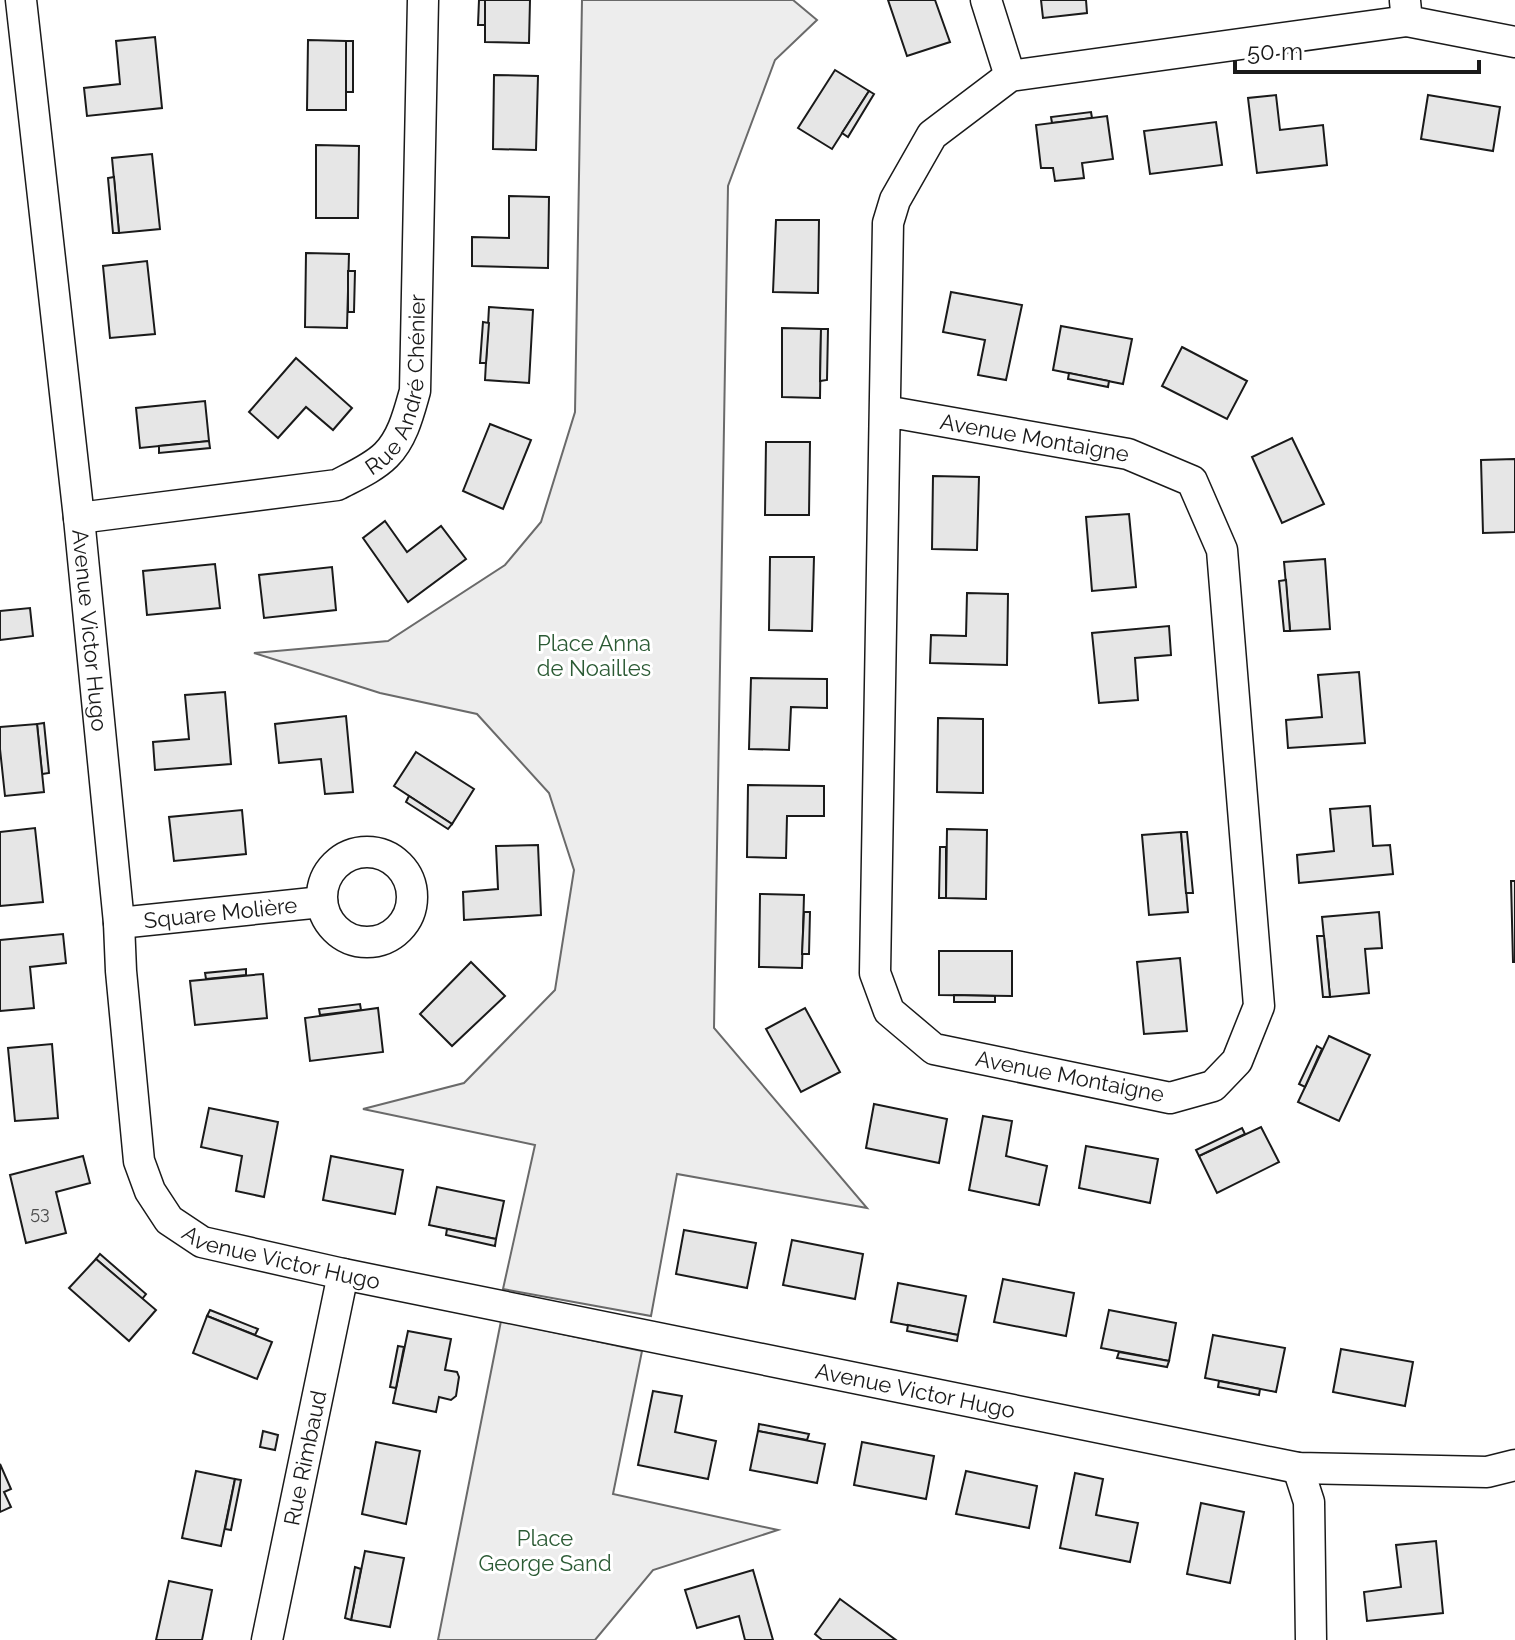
<svg xmlns="http://www.w3.org/2000/svg" width="1515" height="1640" font-family="Raleway,sans-serif">
  <style>
    .built { fill: #ededed; stroke: #6a6a6a; stroke-width: 2 }
    .building { fill: #e6e6e6; stroke: #1a1a1a; stroke-width: 2 }
    .lines { fill: none; stroke-linecap: round; stroke-linejoin: round }
    .street-casing { stroke: #1a1a1a; stroke-width: 33 }
    .street { stroke: #fff; stroke-width: 30 }
    .labels { text-anchor: middle; stroke-width: 6; stroke-linejoin: round; paint-order: stroke }
    .number-label { font-size: 18px; fill: #4d4d4d }
    .street-label { font-size: 22px; fill: #1a1a1a; stroke: #fff }
    .park-label { font-size: 22px; fill: #2b5a34; stroke: #fff }
  </style>
  <rect width="100%" height="100%" fill="#fff"/>
  <g class="built">
    <polygon points="582,0 793,0 817,20 775,60 728,186 714,1028 867,1208 677,1174 651,1316 503,1289 535,1145 363,1109 464,1083 555,990 574,870 549,793 477,714 380,693 254,653 388,641 505,565 541,522 575,412"/>
    <polygon points="501,1321 642,1351 613,1494 778,1530 653,1570 595,1640 438,1640"/>
  </g>
  <g class="building">
    <polygon points="479,0 485,0 485,25 478,25"/>
    <polygon points="485,0 530,0 529,43 485,42"/>
    <polygon points="888,0 935,0 950,42 907,56"/>
    <polygon points="1041,0 1086,0 1087,13 1043,18"/>
    <polygon points="155,37 162,108 87,116 84,88 120,84 116,41"/>
    <polygon points="308,40 346,41 346,110 307,110"/>
    <rect x="346" y="41" width="7" height="51"/>
    <polygon points="835,70 869,91 832,149 798,128"/>
    <polygon points="494,75 538,76 536,150 493,149"/>
    <polygon points="869,91 874,94 848,137 842,133"/>
    <polygon points="1276,95 1280,130 1323,125 1327,165 1257,173 1248,98"/>
    <polygon points="1428,95 1500,107 1493,151 1421,139"/>
    <polygon points="1091,112 1092,118 1052,123 1051,117"/>
    <polygon points="1107,116 1113,159 1082,163 1084,178 1055,181 1053,168 1041,168 1036,125"/>
    <polygon points="1216,122 1222,165 1150,174 1144,131"/>
    <polygon points="316,145 359,146 358,218 316,218"/>
    <polygon points="152,154 160,229 119,233 112,158"/>
    <polygon points="114,177 119,233 113,233 108,178"/>
    <polygon points="509,196 549,197 548,268 472,266 472,237 509,238"/>
    <polygon points="776,220 819,220 818,293 773,292"/>
    <polygon points="306,253 349,254 347,328 305,327"/>
    <polygon points="147,261 155,334 110,338 103,266"/>
    <polygon points="348,271 355,271 354,312 348,312"/>
    <polygon points="951,292 1022,305 1006,380 978,375 985,340 943,332"/>
    <polygon points="489,307 533,310 529,383 485,380"/>
    <polygon points="483,322 489,323 486,363 480,363"/>
    <polygon points="1061,326 1132,339 1123,384 1053,370"/>
    <polygon points="782,328 821,329 820,398 782,397"/>
    <polygon points="821,329 828,329 827,380 820,381"/>
    <polygon points="1182,347 1247,381 1227,419 1162,386"/>
    <polygon points="296,358 352,408 333,430 306,407 278,438 249,412"/>
    <polygon points="1069,373 1109,381 1108,387 1068,379"/>
    <polygon points="205,401 209,441 140,448 136,408"/>
    <polygon points="490,424 531,440 503,509 463,491"/>
    <polygon points="1292,438 1324,504 1282,523 1252,457"/>
    <polygon points="209,441 210,448 159,453 159,446"/>
    <polygon points="766,442 810,442 809,515 765,515"/>
    <polygon points="1515,459 1515,532 1483,533 1481,460"/>
    <polygon points="933,476 979,477 977,550 932,549"/>
    <polygon points="1129,514 1136,587 1092,591 1086,517"/>
    <polygon points="385,521 407,552 441,526 466,559 408,602 363,538"/>
    <polygon points="770,557 814,557 812,631 769,630"/>
    <polygon points="1325,559 1330,629 1290,631 1284,562"/>
    <polygon points="215,564 220,608 147,615 143,571"/>
    <polygon points="332,567 336,610 264,618 259,575"/>
    <polygon points="1286,580 1290,631 1284,631 1279,581"/>
    <polygon points="967,593 1008,594 1007,665 930,663 931,635 966,636"/>
    <polygon points="30,608 33,636 0,640 0,611"/>
    <polygon points="1169,626 1171,655 1135,658 1138,700 1099,703 1092,633"/>
    <polygon points="1359,672 1365,743 1288,748 1286,720 1322,717 1318,675"/>
    <polygon points="751,678 827,679 827,708 791,707 789,750 749,749"/>
    <polygon points="225,692 231,764 155,770 153,742 189,739 185,695"/>
    <polygon points="346,716 353,792 325,794 321,759 279,763 275,724"/>
    <polygon points="938,718 983,719 983,793 937,792"/>
    <polygon points="44,723 49,773 42,774 37,724"/>
    <polygon points="37,724 44,792 5,796 0,749 0,727"/>
    <polygon points="416,752 474,789 452,824 394,786"/>
    <polygon points="748,785 824,786 824,816 787,816 786,858 747,857"/>
    <polygon points="409,796 452,824 448,829 406,802"/>
    <polygon points="1370,806 1373,846 1390,845 1393,874 1299,883 1297,855 1334,851 1330,809"/>
    <polygon points="242,810 246,854 174,861 169,817"/>
    <polygon points="35,828 43,902 0,906 0,832"/>
    <polygon points="947,829 987,830 986,899 946,898"/>
    <polygon points="1181,832 1188,912 1149,915 1142,835"/>
    <polygon points="1181,832 1187,832 1193,893 1186,893"/>
    <polygon points="538,845 541,915 464,920 463,892 498,889 496,846"/>
    <polygon points="940,847 946,847 946,898 939,898"/>
    <polygon points="1511,881 1515,881 1515,962 1513,962"/>
    <polygon points="760,894 804,895 802,968 759,967"/>
    <polygon points="804,912 810,912 809,954 802,954"/>
    <polygon points="1379,912 1382,948 1365,949 1369,993 1330,997 1322,917"/>
    <polygon points="63,934 66,963 30,967 34,1008 0,1011 0,940"/>
    <polygon points="1317,936 1324,936 1330,997 1323,997"/>
    <polygon points="939,951 1012,951 1012,996 939,995"/>
    <polygon points="1180,958 1187,1031 1144,1034 1137,962"/>
    <polygon points="471,962 505,996 452,1046 420,1014"/>
    <polygon points="246,969 246,975 206,979 205,973"/>
    <polygon points="263,974 267,1018 195,1025 190,981"/>
    <polygon points="954,995 995,996 995,1002 954,1002"/>
    <polygon points="360,1004 361,1010 320,1015 319,1009"/>
    <polygon points="378,1008 383,1052 310,1061 305,1018"/>
    <polygon points="805,1008 840,1072 801,1092 766,1029"/>
    <polygon points="1329,1036 1370,1055 1339,1121 1298,1102"/>
    <polygon points="52,1044 58,1118 15,1121 8,1048"/>
    <polygon points="1317,1046 1322,1049 1305,1087 1299,1084"/>
    <polygon points="874,1104 947,1119 939,1163 866,1148"/>
    <polygon points="209,1108 278,1122 264,1197 236,1191 242,1156 201,1147"/>
    <polygon points="983,1116 1012,1121 1006,1156 1047,1166 1039,1205 969,1190"/>
    <polygon points="1261,1127 1279,1162 1217,1193 1199,1156"/>
    <polygon points="1242,1128 1245,1134 1199,1156 1196,1150"/>
    <polygon points="1086,1146 1158,1159 1150,1203 1079,1188"/>
    <polygon points="83,1156 90,1183 56,1192 66,1233 26,1243 10,1175"/>
    <polygon points="331,1156 403,1170 395,1214 323,1200"/>
    <polygon points="437,1187 504,1201 496,1239 429,1225"/>
    <polygon points="447,1229 496,1239 495,1246 446,1235"/>
    <polygon points="684,1230 756,1243 747,1288 676,1274"/>
    <polygon points="792,1240 863,1254 855,1299 783,1285"/>
    <polygon points="100,1254 146,1294 142,1299 96,1259"/>
    <polygon points="96,1259 156,1310 129,1341 69,1288"/>
    <polygon points="1003,1279 1074,1293 1066,1336 994,1322"/>
    <polygon points="898,1283 966,1296 958,1335 891,1322"/>
    <polygon points="210,1310 258,1329 255,1335 207,1316"/>
    <polygon points="1109,1310 1176,1323 1169,1361 1101,1348"/>
    <polygon points="207,1316 272,1342 257,1379 193,1353"/>
    <polygon points="908,1325 958,1335 957,1341 907,1331"/>
    <polygon points="408,1331 451,1339 445,1370 457,1372 459,1377 456,1396 451,1400 439,1397 436,1412 393,1403"/>
    <polygon points="1213,1335 1285,1348 1276,1392 1205,1378"/>
    <polygon points="398,1346 404,1347 396,1388 390,1387"/>
    <polygon points="1341,1349 1413,1362 1405,1406 1333,1392"/>
    <polygon points="1119,1352 1169,1361 1167,1367 1117,1358"/>
    <polygon points="1219,1381 1260,1389 1259,1395 1218,1387"/>
    <polygon points="653,1391 682,1396 675,1432 716,1441 708,1479 638,1465"/>
    <polygon points="759,1424 809,1434 807,1440 758,1431"/>
    <polygon points="263,1431 278,1435 275,1450 260,1447"/>
    <polygon points="758,1431 825,1444 817,1483 750,1470"/>
    <polygon points="376,1442 420,1451 406,1524 362,1514"/>
    <polygon points="862,1442 934,1456 926,1499 854,1485"/>
    <polygon points="0,1464 11,1489 4,1492 11,1507 0,1512"/>
    <polygon points="196,1471 235,1479 221,1546 182,1538"/>
    <polygon points="966,1471 1037,1486 1029,1528 956,1514"/>
    <polygon points="1075,1473 1103,1479 1096,1515 1138,1523 1130,1562 1060,1548"/>
    <polygon points="235,1479 241,1480 231,1530 225,1529"/>
    <polygon points="1201,1503 1244,1512 1230,1583 1187,1574"/>
    <polygon points="1436,1541 1443,1613 1367,1621 1364,1592 1401,1587 1396,1545"/>
    <polygon points="365,1551 404,1558 390,1627 351,1620"/>
    <polygon points="355,1567 361,1569 351,1620 345,1618"/>
    <polygon points="753,1570 773,1640 745,1640 739,1616 697,1628 685,1590"/>
    <polygon points="169,1581 212,1590 202,1640 156,1640"/>
    <polygon points="840,1599 896,1640 822,1640 815,1634"/>
  </g>
  <g class="lines">
    <defs>
      <g id="street">
        <path id="s1" d="M21,0L79,518L119,923L121,971L139,1161L150,1191L169,1220L202,1242L343,1274L1298,1468L1487,1472L1515,1465"/>
        <polyline points="986,0 1010,76"/>
        <polyline points="1405,1 1407,21 1515,42"/>
        <path id="s2" d="M885,411L1128,454L1192,481L1222,550L1259,1006L1237,1061L1213,1086L1170,1098L934,1049L889,1011L875,973C880,723 884,473 888,223L895,200L932,135L1010,76L1407,21"/>
        <path id="s3" d="M79,518L337,485C354,476 373,468 386,455C403,438 409,412 415,391L423,0"/>
        <circle cx="367" cy="897" r="45"/>
        <path id="s4" d="M119,923L322,902"/>
        <polyline points="1298,1468 1309,1502 1311,1640"/>
        <path id="s5" d="M267,1640L343,1274"/>
      </g>
    </defs>
    <use href="#street" class="street-casing"/>
    <use href="#street" class="street"/>
  </g>
  <g class="labels">
    <g class="number-label">
      <text x="40" y="1219">53</text>
    </g>
    <g class="street-label">
      <text dy="8" stroke="none"><textPath href="#s3" startOffset="390">Rue André Chénier</textPath></text>
      <text dy="8" stroke="none"><textPath href="#s2" startOffset="152">Avenue Montaigne</textPath></text>
      <text dy="8" stroke="none"><textPath href="#s1" startOffset="634">Avenue Victor Hugo</textPath></text>
      <text dy="8" stroke="none"><textPath href="#s4" startOffset="102">Square Molière</textPath></text>
      <text transform="translate(1070 1076) rotate(11)" y="8">Avenue Montaigne</text>
      <text dy="8" stroke="none"><textPath href="#s1" startOffset="1354">Avenue Victor Hugo</textPath></text>
      <text dy="8" stroke="none"><textPath href="#s1" startOffset="2002">Avenue Victor Hugo</textPath></text>
      <text dy="8" stroke="none"><textPath href="#s5" startOffset="186">Rue Rimbaud</textPath></text>
    </g>
    <g class="park-label">
      <text x="594" y="651">Place Anna<tspan x="594" dy="25">de Noailles</tspan></text>
      <text x="545" y="1546">Place<tspan x="545" dy="25">George Sand</tspan></text>
    </g>
  </g>
  <path d="M1235 60v12h244v-12" fill="none" stroke="#1a1a1a" stroke-width="4"/>
  <text x="1247" y="60" font-size="24" fill="#1a1a1a" stroke="#ffffff" stroke-width="6" paint-order="stroke">50 m</text>
</svg>
